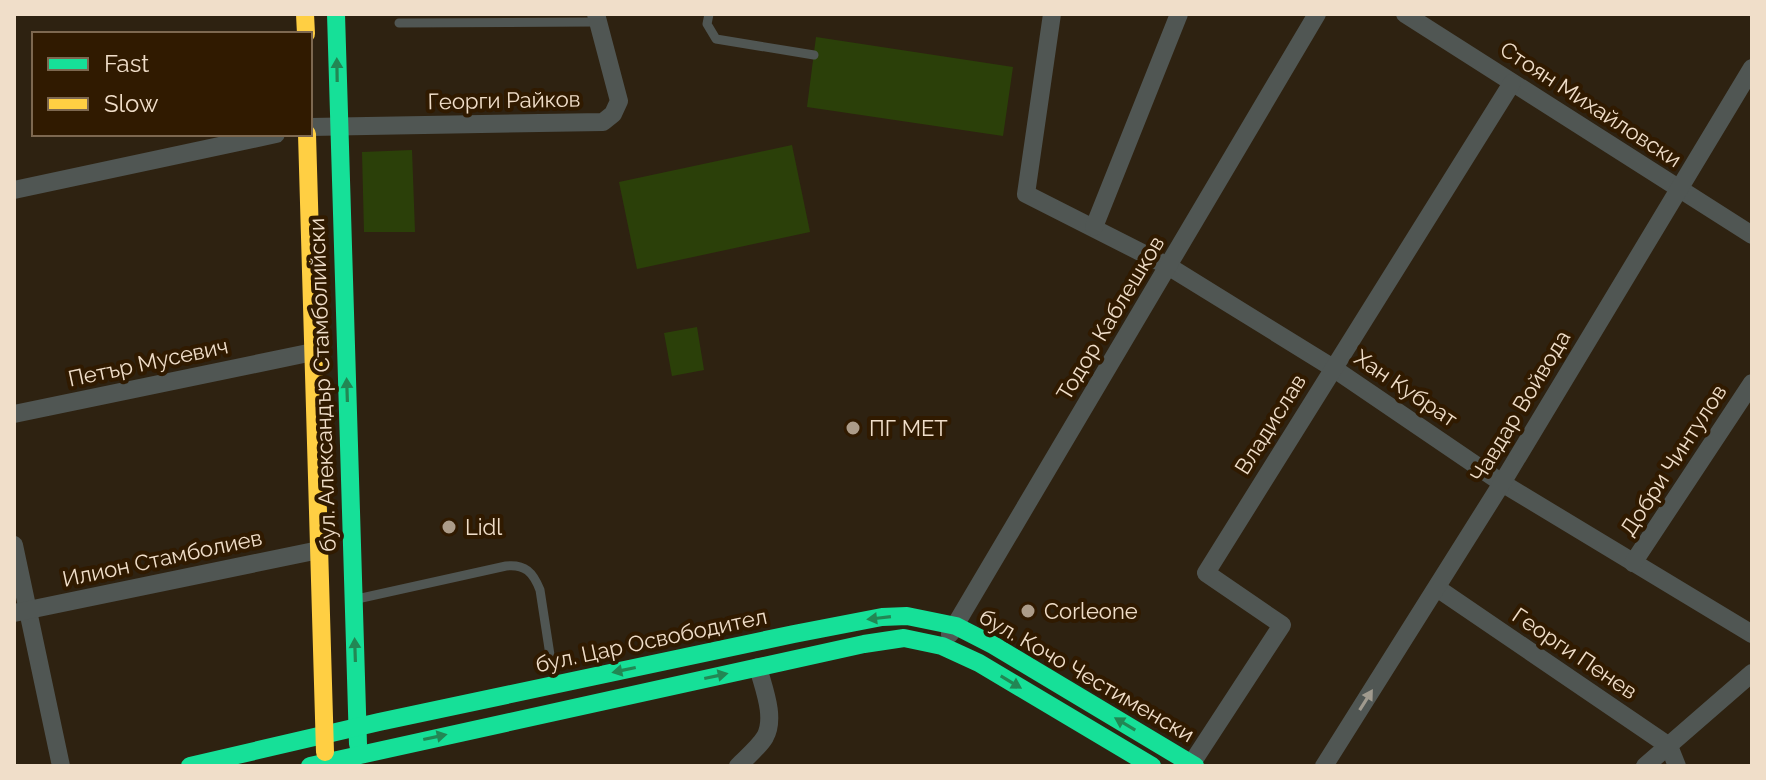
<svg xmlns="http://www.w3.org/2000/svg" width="1766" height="780" font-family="Raleway,sans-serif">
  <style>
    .green { fill: #2b4009 }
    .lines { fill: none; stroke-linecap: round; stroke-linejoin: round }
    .lane { stroke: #505653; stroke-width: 9 }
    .street { stroke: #505653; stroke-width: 18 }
    .fast { stroke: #16e098; stroke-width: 18 }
    .slow { stroke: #ffcf43; stroke-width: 18 }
    .oneway { fill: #228754 }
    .oneway2 { fill: #a09a8e }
    .poi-dot { fill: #ac9c89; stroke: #301a00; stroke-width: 3 }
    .labels { text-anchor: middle; stroke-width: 8; stroke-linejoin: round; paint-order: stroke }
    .street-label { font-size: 22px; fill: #f0dec9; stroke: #301a00 }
    .poi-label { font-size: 22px; fill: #f0dec9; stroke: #301a00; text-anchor: start }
  </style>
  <rect width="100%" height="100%" fill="#2e2211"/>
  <g class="green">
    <polygon points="816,37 1013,67 1003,136 807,107"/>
    <polygon points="792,145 810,232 637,269 619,182"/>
    <polygon points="412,150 415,232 364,232 362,152"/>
    <polygon points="697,327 704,370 672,376 664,333"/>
  </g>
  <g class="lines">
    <g class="lane">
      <polyline points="709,14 707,24 716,39 814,55"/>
      <polyline points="399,23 597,22"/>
      <path d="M357,599L506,566C525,564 533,572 540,590L554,681"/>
    </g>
    <g class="street">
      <polyline points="1052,14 1026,194 1168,266 1333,368 1502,483 1752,634"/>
      <polyline points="1405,14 1752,235"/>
      <polyline points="310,127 603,122 613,114 619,101 596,14"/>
      <polyline points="14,190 276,134"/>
      <polyline points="1094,227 1179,14"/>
      <polyline points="14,414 313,352"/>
      <polyline points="14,545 61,766"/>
      <polyline points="1633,563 1752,383"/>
      <polyline points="1437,588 1669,746 1677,766"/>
      <polyline points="14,613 319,550"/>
      <polyline points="950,634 1317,14"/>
      <path d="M738,766C747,757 759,747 765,737C776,717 763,687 758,667"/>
      <polyline points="1190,766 1282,625 1206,573 1512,83"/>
      <polyline points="1324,766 1502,483 1752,68"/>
      <polyline points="1645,766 1752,673"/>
    </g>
    <g class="fast">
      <polyline points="336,14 358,744"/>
      <polyline points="190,766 379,722 794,634 882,617 907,616 956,626 993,645 1195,766"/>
      <polyline points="310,766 864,644 904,638 942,646 979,663 1152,766"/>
    </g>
    <g class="slow">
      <polyline points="305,14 306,34"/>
      <polyline points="307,134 325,752"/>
    </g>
  </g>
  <defs><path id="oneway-solid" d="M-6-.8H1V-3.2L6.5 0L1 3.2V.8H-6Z" transform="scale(2)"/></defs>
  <g class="oneway">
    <use href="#oneway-solid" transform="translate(337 70) rotate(-91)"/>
    <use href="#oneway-solid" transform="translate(347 390) rotate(-92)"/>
    <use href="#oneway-solid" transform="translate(879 618) rotate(173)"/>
    <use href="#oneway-solid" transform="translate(355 650) rotate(-92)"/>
    <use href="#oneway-solid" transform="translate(624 670) rotate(168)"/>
    <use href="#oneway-solid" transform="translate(716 676) rotate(-12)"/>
    <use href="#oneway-solid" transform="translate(1011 682) rotate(31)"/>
    <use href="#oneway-solid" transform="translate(1125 724) rotate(-149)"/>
    <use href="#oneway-solid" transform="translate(435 737) rotate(-12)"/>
  </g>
  <use class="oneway2" href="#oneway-solid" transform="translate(1366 700) rotate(-58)"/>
  <g class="poi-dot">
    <circle cx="853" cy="428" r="8"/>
    <circle cx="449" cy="527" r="8"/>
    <circle cx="1028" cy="611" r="8"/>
  </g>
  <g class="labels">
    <g class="street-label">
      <text transform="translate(504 100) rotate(-1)" y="8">Георги Райков</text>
      <text transform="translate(1591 104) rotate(33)" y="8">Стоян Михайловски</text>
      <text transform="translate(1110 318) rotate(-59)" y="8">Тодор Каблешков</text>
      <text transform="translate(148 362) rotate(-12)" y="8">Петър Мусевич</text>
      <text transform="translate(322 385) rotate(-92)" y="8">бул. Александър Стамболийски</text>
      <text transform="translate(1406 388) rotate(34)" y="8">Хан Кубрат</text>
      <text transform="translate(1520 406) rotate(-59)" y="8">Чавдар Войвода</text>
      <text transform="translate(1270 424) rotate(-58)" y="8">Владислав</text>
      <text transform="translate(1673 460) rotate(-57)" y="8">Добри Чинтулов</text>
      <text transform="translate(162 558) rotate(-12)" y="8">Илион Стамболиев</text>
      <text transform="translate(651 640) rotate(-12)" y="8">бул. Цар Освободител</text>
      <text transform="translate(1575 653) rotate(34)" y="8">Георги Пенев</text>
      <text transform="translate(1087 675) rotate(30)" y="8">бул. Кочо Честименски</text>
    </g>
    <g class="poi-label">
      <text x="869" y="436">ПГ МЕТ</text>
      <text x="465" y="535">Lidl</text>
      <text x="1044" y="619">Corleone</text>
    </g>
  </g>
  <rect width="1766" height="780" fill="none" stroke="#f0dec9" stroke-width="32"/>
  <rect x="32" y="32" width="280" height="104" fill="#301a00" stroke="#7d6850" stroke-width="2"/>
  <rect x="48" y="58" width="40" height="12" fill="#16e098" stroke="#7d6850" stroke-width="2"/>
  <text x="104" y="72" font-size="24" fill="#f0dec9">Fast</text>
  <rect x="48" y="98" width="40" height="12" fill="#ffcf43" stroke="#7d6850" stroke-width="2"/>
  <text x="104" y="112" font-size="24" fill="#f0dec9">Slow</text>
</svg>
